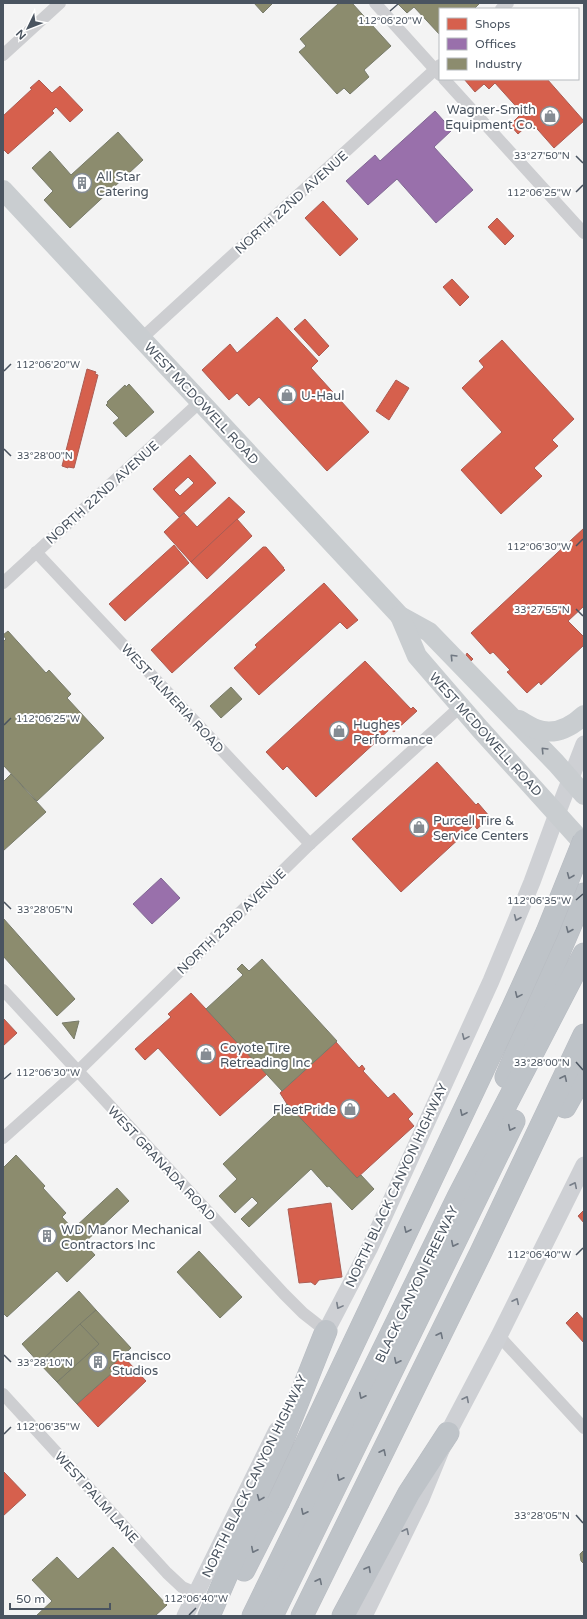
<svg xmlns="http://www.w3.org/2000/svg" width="587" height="1619" font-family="'Varela Round',sans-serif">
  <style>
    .shops { fill: #d6604d; stroke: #ac5c53; fill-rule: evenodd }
    .offices { fill: #9970ab; stroke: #816894 }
    .industry { fill: #8c8c6e; stroke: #787b6a }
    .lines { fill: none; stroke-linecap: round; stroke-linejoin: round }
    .motorway-casing { stroke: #b8bcc2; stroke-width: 23 }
    .minor { stroke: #cdced1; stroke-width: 12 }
    .secondary { stroke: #ced0d4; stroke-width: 17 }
    .primary { stroke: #c9cdd0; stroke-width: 20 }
    .motorway { stroke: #bec3c8; stroke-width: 22 }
    .motorway-bridge-casing { stroke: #b8bcc2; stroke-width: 23; stroke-linecap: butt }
    .motorway-bridge { stroke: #bec3c8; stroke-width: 22 }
    .oneway { stroke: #707882 }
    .oneway2 { stroke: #6d757f }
    .oneway3 { stroke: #787f89 }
    .ticks { fill: none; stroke: #4a5460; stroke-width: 1.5 }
    .labels { text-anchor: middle; stroke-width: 4; stroke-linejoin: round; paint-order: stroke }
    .poi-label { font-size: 13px; fill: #4a5460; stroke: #fff; text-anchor: start }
    .street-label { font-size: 13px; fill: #4a5460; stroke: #fff }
    .ticks-label { font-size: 10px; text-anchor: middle; fill: #4a5460; stroke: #fff; stroke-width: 4; stroke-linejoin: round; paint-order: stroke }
  </style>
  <rect width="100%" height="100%" fill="#f3f3f3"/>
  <g class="shops">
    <polygon points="464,79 547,79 584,121 554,148 531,122 518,134 510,125 522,113 495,83 489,89 484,84 475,92"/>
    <polygon points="39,80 52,93 60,86 83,110 70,122 56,107 52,111 54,113 8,154 3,149 3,116 32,89 30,88"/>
    <polygon points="323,201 358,239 340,256 305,218"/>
    <polygon points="497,218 514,236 505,245 488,227"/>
    <polygon points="452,279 469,297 460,306 443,287"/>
    <polygon points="277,317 318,361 311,368 369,432 327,471 259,397 249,406 237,393 229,400 202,370 230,344 237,353"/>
    <polygon points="305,319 329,346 319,356 294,329"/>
    <polygon points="502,340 574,419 552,440 558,446 534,468 542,476 501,514 461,470 502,432 462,388 484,367 479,361"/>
    <polygon points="87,369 96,372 95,374 98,375 74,468 68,467 68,468 62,466"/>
    <polygon points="396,380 409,388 389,420 376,411"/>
    <path d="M190,455L216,483L179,517L153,489ZM188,477L194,483L180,496L174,490Z"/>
    <polygon points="229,497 245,512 191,562 164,532 184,513 197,527"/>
    <polygon points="237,519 252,536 207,579 191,562"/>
    <polygon points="584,528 584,606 568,621 584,637 584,645 541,685 539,682 527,693 507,672 510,670 493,652 490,654 471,633"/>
    <polygon points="174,545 189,563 125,621 109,604"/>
    <polygon points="263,547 266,547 284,568 283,568 285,570 172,673 151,650"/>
    <polygon points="324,583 358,620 347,629 340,622 259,695 234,668 257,647 255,645"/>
    <polygon points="467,653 473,659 471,661 466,655"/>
    <polygon points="365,661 411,709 413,707 417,711 394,732 390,729 316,797 287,766 283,770 266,752"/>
    <polygon points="437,762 476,805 478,803 490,817 477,829 474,825 401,892 352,839"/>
    <polygon points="191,993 267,1074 220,1116 158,1048 145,1060 135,1049 171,1017 168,1014"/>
    <polygon points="3,1018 17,1033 3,1046"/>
    <polygon points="336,1042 359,1068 362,1065 365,1069 363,1071 388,1098 394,1093 413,1114 408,1119 414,1126 357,1178 287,1104 280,1093"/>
    <polygon points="331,1203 342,1277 319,1280 315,1285 311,1282 299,1283 288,1209"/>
    <polygon points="584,1210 584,1223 578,1216"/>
    <polygon points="577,1312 584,1320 584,1343 566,1323"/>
    <polygon points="122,1355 146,1381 98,1427 77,1404 113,1372 109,1368"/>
    <polygon points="4,1472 26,1495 3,1516 3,1473"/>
  </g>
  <g class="offices">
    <polygon points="435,111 452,130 434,147 473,190 436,223 397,179 368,205 346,181 375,155 380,161"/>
    <polygon points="161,878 180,898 152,924 133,904"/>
  </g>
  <g class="industry">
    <polygon points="254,3 273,3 263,13"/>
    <polygon points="339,3 352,3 391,46 364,70 369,77 350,94 344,88 337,94 299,52 306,46 300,39"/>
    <polygon points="397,3 480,3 474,9 440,9 440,35 414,7 407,13"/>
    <polygon points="118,132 143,160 70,228 44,200 53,191 32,168 50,151 71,175"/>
    <polygon points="129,384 154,412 126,437 113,423 119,418 106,405 108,403 107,402 125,385 126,387"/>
    <polygon points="8,631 46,673 49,670 71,694 67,698 104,738 37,801 3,765 3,642 6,639 3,635"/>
    <polygon points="231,687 242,699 221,718 210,706"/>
    <polygon points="11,774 46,812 3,851 3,782"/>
    <polygon points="3,918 75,999 57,1016 3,956"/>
    <polygon points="262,959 337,1041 282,1091 206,1009 243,975 237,969 242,964 249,971"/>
    <polygon points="79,1021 74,1039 62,1023"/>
    <polygon points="287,1104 357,1178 361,1175 374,1189 352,1210 329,1186 327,1187 311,1169 249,1227 241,1219 258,1203 252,1197 235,1213 219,1196 237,1179 223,1164"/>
    <polygon points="16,1155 45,1186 43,1188 66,1213 62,1217 73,1229 117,1188 129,1201 84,1243 95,1255 67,1282 57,1271 7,1317 3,1313 3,1168"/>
    <polygon points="199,1251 242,1297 220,1318 177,1272"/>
    <polygon points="79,1291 96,1310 39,1363 22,1344"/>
    <polygon points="96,1310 131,1348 109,1368 113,1372 77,1404 57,1382 99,1344 80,1324"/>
    <polygon points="80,1324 99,1344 57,1382 39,1363"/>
    <polygon points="113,1547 167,1605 155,1616 36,1616 52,1601 32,1580 57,1557 78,1579"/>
    <polygon points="584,1550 584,1564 581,1561 580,1554"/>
  </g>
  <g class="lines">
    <defs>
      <g id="motorway">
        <polyline points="506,1077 584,894"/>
        <polyline points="565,1107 584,1073"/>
        <polyline points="244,1570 278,1503"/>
        <polyline points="209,1616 257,1505 326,1331"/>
        <polyline points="253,1616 458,1197 584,954"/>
        <polyline points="272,1616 514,1121"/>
        <polyline points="302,1616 481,1252 584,1035"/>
        <polyline points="343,1616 409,1493 448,1433"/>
      </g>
    </defs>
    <use href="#motorway" class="motorway-casing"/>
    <g class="minor">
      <polyline points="375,3 440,75"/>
      <polyline points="501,9 508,3"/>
      <polyline points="3,55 60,3"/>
      <polyline points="444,79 584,233"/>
      <polyline points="142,338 440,65"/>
      <polyline points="36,552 310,844"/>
      <polyline points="3,583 200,402"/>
      <polyline points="3,990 284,1294 303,1313 326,1331"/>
      <polyline points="3,1138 78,1071 310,844 461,706"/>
      <polyline points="499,1336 584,1428"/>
      <polyline points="3,1394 167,1573 182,1587 196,1593"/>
    </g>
    <g class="secondary">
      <polyline points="321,1341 370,1247 491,981 532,882 557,814 584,744"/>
      <polyline points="185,1616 277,1430"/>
      <polyline points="364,1616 421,1499 448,1433 499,1336 584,1165"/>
    </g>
    <g class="primary">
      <polyline points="3,190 400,616 429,632 556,763 584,795"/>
      <polyline points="400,616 417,656 480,729 584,844"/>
      <path d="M519,720C525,723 530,727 536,729C554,736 571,727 584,715"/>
    </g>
    <use href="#motorway" class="motorway"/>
    <defs>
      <polyline id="motorway-bridge" points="278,1503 513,1007 547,932 584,840"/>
    </defs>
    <use href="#motorway-bridge" class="motorway-bridge-casing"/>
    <use href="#motorway-bridge" class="motorway-bridge"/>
  </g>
  <defs><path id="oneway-chevron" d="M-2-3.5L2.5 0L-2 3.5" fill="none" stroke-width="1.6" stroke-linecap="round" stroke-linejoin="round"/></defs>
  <g class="oneway">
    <use href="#oneway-chevron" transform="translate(453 657) rotate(-134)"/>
    <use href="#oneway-chevron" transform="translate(544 750) rotate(-134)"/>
  </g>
  <g class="oneway2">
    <use href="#oneway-chevron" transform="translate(570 876) rotate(112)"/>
    <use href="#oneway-chevron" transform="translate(569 930) rotate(113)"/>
    <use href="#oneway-chevron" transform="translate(518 995) rotate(114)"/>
    <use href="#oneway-chevron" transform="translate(564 1078) rotate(-65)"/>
    <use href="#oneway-chevron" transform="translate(463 1113) rotate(115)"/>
    <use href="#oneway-chevron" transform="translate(511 1128) rotate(116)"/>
    <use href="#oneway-chevron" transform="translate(407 1230) rotate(115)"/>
    <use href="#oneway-chevron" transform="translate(454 1244) rotate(116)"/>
    <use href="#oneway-chevron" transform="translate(440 1335) rotate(-64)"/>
    <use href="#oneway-chevron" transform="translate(397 1361) rotate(116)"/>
    <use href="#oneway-chevron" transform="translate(362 1396) rotate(116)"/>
    <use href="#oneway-chevron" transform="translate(383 1452) rotate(-64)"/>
    <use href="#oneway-chevron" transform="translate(340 1478) rotate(116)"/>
    <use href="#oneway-chevron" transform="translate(260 1498) rotate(112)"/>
    <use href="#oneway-chevron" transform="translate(304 1512) rotate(116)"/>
    <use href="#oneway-chevron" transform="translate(254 1550) rotate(117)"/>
    <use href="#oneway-chevron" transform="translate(368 1569) rotate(-61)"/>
    <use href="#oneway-chevron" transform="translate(319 1581) rotate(-64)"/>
  </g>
  <g class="oneway3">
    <use href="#oneway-chevron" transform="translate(517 918) rotate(113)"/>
    <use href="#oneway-chevron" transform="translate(465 1037) rotate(114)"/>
    <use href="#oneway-chevron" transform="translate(574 1185) rotate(-64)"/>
    <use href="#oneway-chevron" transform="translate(516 1301) rotate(-64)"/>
    <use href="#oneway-chevron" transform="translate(339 1306) rotate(118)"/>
    <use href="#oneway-chevron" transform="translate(466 1399) rotate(-63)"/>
    <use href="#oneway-chevron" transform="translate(406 1531) rotate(-64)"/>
  </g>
  <path class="ticks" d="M390,11L398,4M576,156L583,163M576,192L583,185M4,371L11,364M4,449L11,456M576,546L583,539M576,609L583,616M4,725L11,718M576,900L583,894M4,902L11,909M576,1062L583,1070M4,1079L11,1073M576,1255L583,1248M4,1355L11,1362M4,1434L11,1427M576,1515L583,1523M189,1615L196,1608"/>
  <defs>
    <symbol id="shop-ring" viewBox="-11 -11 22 22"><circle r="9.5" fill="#fff" stroke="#858c93" stroke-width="1.5"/><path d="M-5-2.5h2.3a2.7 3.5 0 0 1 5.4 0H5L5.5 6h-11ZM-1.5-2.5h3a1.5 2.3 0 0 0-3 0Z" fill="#858c93"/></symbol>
    <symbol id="building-ring" viewBox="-11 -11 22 22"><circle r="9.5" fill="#fff" stroke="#858c93" stroke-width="1.5"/><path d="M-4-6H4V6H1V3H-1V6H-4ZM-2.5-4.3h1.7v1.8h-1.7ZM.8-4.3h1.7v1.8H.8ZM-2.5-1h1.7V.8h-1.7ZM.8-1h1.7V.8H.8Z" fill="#858c93"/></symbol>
  </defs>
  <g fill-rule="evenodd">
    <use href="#shop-ring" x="539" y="105" width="22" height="22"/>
    <use href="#building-ring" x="71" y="172" width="22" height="22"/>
    <use href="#shop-ring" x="276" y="384" width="22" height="22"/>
    <use href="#shop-ring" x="328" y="720" width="22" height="22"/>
    <use href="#shop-ring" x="408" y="816" width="22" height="22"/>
    <use href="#shop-ring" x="195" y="1043" width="22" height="22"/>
    <use href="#shop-ring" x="339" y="1098" width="22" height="22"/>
    <use href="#building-ring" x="36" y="1225" width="22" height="22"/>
    <use href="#building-ring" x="87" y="1351" width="22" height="22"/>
  </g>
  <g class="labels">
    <g class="poi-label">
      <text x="536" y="114" text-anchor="end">Wagner-Smith<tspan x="536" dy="15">Equipment Co.</tspan></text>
      <text x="96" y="181">All Star<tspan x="96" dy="15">Catering</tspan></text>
      <text x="301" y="400">U-Haul</text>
      <text x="353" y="729">Hughes<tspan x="353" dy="15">Performance</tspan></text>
      <text x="433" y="825">Purcell Tire &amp;<tspan x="433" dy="15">Service Centers</tspan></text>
      <text x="220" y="1052">Coyote Tire<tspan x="220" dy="15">Retreading Inc</tspan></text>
      <text x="336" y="1114" text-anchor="end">FleetPride</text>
      <text x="61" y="1234">WD Manor Mechanical<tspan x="61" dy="15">Contractors Inc</tspan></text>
      <text x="112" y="1360">Francisco<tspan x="112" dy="15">Studios</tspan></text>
    </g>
    <g class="street-label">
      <text transform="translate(291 202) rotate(-42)" y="5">NORTH 22ND AVENUE</text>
      <text transform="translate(202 403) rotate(47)" y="5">WEST MCDOWELL ROAD</text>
      <text transform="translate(102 492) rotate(-42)" y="5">NORTH 22ND AVENUE</text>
      <text transform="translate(173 698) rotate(47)" y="5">WEST ALMERIA ROAD</text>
      <text transform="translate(486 734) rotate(48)" y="5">WEST MCDOWELL ROAD</text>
      <text transform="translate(231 921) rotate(-44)" y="5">NORTH 23RD AVENUE</text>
      <text transform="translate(162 1163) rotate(47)" y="5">WEST GRANADA ROAD</text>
      <text transform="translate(396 1185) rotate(-65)" y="5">NORTH BLACK CANYON HIGHWAY</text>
      <text transform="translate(416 1284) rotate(-64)" y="5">BLACK CANYON FREEWAY</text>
      <text transform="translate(254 1476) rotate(-64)" y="5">NORTH BLACK CANYON HIGHWAY</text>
      <text transform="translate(97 1497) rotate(48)" y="5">WEST PALM LANE</text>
    </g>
  </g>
  <g class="ticks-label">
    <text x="390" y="24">112°06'20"W</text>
    <text x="542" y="159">33°27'50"N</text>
    <text x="539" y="196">112°06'25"W</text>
    <text x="48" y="368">112°06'20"W</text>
    <text x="45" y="459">33°28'00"N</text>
    <text x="539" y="550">112°06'30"W</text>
    <text x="542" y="613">33°27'55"N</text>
    <text x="48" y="722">112°06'25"W</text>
    <text x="539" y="904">112°06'35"W</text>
    <text x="45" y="913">33°28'05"N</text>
    <text x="542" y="1066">33°28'00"N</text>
    <text x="48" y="1076">112°06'30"W</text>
    <text x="539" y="1258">112°06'40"W</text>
    <text x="45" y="1366">33°28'10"N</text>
    <text x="48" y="1430">112°06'35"W</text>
    <text x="542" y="1519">33°28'05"N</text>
    <text x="196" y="1602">112°06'40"W</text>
  </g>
  <rect width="587" height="1619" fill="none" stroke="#4a5460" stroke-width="8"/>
  <rect x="439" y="8" width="140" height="72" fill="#ffffff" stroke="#b7bbbf"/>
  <rect x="447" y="18" width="20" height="12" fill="#d6604d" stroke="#b7bbbf"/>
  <text x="475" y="28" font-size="12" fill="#4a5460">Shops</text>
  <rect x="447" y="38" width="20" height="12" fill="#9970ab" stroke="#b7bbbf"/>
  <text x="475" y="48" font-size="12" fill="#4a5460">Offices</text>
  <rect x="447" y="58" width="20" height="12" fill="#8c8c6e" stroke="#b7bbbf"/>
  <text x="475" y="68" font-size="12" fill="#4a5460">Industry</text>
  <g transform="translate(28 28) rotate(227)" stroke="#ffffff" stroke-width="3" paint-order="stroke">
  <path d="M0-3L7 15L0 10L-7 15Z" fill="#4a5460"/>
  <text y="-6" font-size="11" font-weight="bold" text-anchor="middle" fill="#4a5460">N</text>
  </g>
  <path d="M10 1603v6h100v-6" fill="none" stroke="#4a5460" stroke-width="2"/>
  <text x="16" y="1603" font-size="12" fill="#4a5460" stroke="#ffffff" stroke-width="3" paint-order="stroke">50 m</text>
</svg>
